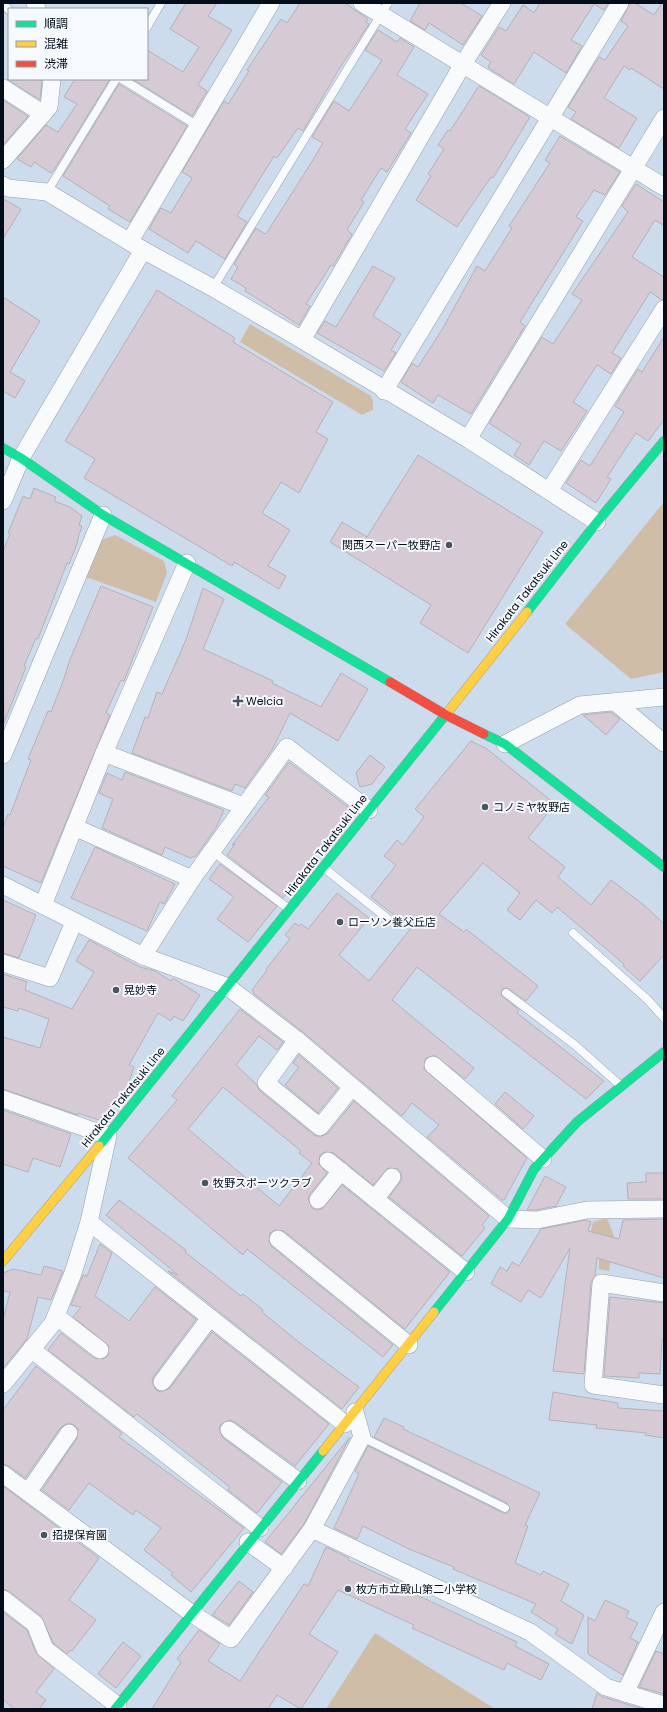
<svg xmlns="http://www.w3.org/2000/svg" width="667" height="1712" font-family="Poppins,'Noto Sans JP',sans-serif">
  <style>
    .green { fill: #d0bda7 }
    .building { fill: #d6cbd4; stroke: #b4b1b9; fill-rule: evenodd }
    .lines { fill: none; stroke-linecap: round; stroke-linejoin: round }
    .lane-casing { stroke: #94a1ae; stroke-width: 9 }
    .street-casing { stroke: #94a1ae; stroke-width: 18 }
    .fast-casing { stroke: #94a1ae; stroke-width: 10 }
    .slow-casing { stroke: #94a1ae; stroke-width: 10 }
    .jam-casing { stroke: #94a1ae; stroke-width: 10 }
    .lane { stroke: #f8fafc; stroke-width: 8 }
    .street { stroke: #f8fafc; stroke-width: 17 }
    .fast { stroke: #16e098; stroke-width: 9 }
    .slow { stroke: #ffcf43; stroke-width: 9 }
    .jam { stroke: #f24e42; stroke-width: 9 }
    .poi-dot { fill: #4a5664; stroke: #f6fafe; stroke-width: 1.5 }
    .labels { text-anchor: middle; stroke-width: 4; stroke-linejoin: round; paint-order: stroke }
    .poi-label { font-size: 11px; fill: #040e1a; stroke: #f6fafe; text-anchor: start }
    .street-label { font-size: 11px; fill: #040e1a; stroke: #f6fafe }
  </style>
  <rect width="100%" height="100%" fill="#cddcec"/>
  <g class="green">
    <polygon points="250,324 371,396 373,402 373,410 362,415 240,342"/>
    <polygon points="664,502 664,672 631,679 565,624"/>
    <polygon points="115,535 164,561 167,573 156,602 86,577 99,541"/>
    <polygon points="607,1218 614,1236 609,1271 599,1269 599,1258 589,1239 593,1222"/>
    <polygon points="375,1633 495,1709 326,1709"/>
  </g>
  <g class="building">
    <polygon points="186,3 217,3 208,16 232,30 198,85 207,91 192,116 132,79 147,79 147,50 183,72 199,47 170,29"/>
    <polygon points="300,3 345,3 368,19 366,22 369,24 339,69 303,131 298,128 277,158 274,156 237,216 247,222 225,259 196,241 188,253 149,229 161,208 171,213 192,178 182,172 224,101 228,104 249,71 247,70 281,19 287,23"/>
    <polygon points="420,3 461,3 482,16 463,45 429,23 425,30 410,21"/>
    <polygon points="540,3 608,3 604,10 594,4 573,37 571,40 582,46 566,73 534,52 514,84 490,69 488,67 491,62 481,55 499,27 506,31 523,5 534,13"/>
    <polygon points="630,3 635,3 654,15 662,3 664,3 664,89 631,68 630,70 624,66 604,98 637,118 619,148 571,119 576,112 568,107 599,57 605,60 628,26 621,21"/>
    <polygon points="378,30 397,42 400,38 414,47 397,75 428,94 405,129 411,133 387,172 381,168 361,200 364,202 347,230 352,234 333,266 331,265 306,304 310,306 299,325 245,291 246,288 231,279 238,267 234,264 256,228 265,234 268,231 311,163 323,143 312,137 334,101 349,111 382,60 365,50"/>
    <polygon points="7,79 37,79 42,81 40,100"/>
    <polygon points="75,79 110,79 54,170 51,173 34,162 31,167 17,159 46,125 58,132 77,104 64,97"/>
    <polygon points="119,84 187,126 130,222 108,209 110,206 63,176"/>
    <polygon points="479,86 530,117 493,178 491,177 457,227 416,200 431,176 428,174 444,149 438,145 448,130 450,131"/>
    <polygon points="3,100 28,116 3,145"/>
    <polygon points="560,136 620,172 605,195 594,190 576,217 583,221 520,322 525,326 471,414 438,395 433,403 401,382 412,363 418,367 443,328 477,266 485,271 512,228 509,226 550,163 545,160"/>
    <polygon points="636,184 664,202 664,226 655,220 632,257 664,277 664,299 662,300 650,292 612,353 621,358 611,374 597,365 573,402 587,411 561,451 544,441 529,465 514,455 521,444 489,423 542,337 553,344 582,300 572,294 628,212 622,206"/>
    <polygon points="3,199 21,209 3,239"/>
    <polygon points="373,266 395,278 373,316 401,334 391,350 396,353 384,371 317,333 325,321 336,327"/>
    <polygon points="157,290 235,338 233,342 333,402 316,432 328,439 299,493 281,482 262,513 290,530 268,566 286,576 279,589 234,562 232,566 84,478 95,459 65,441"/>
    <polygon points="3,297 40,321 10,372 25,381 15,398 3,391"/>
    <polygon points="664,337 664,420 648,441 636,433 607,477 611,479 596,503 566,483 581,460 590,466 624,412 615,406 638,369 642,372"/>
    <polygon points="418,455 543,532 468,653 420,623 431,605 330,542 342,522 367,537"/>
    <polygon points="34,488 56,497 54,501 70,507 82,516 79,525 82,526 77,541 78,541 69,564 67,563 38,639 36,638 24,666 26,667 4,723 3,551 10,534 8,533 23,496 30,499"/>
    <polygon points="101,586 153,607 124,681 121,680 106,713 110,715 41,883 3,866 3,828 8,814 10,815 31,760 28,759 48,711 51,712 62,684 71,657"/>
    <polygon points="203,588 224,599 203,649 273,681 272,683 321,707 341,673 368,689 338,741 290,713 272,750 245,788 235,784 232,791 132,753 145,717 148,718 157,692 162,694 174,667 187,637"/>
    <polygon points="611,712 620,719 606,735 583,715"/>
    <polygon points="471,741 487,749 555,804 528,838 565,867 558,877 591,905 611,880 645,906 664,924 664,955 640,981 623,966 624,964 557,907 552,913 536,900 520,920 507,910 520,893 483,863 439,914 464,932 466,929 538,986 526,1001 507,988 502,989 501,995 519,1010 517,1013 604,1081 586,1099 417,967 392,1000 474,1068 465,1079 434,1055 425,1059 424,1069 527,1158 504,1200 502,1200 427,1137 439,1125 412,1103 402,1116 303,1032 253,993 254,992 252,990 267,970 266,969 290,939 285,935 295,923 299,926 301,924 308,929 337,893 369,918 339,955 369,981 411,928 371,897 396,865 384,856 397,840 403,845 424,817 415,809"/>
    <polygon points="370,755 385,767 372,784 360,787 356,773"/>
    <polygon points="289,762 353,811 337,831 334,829 283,898 227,855 235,844 232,845 269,797 265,795"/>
    <polygon points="125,772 224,810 216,828 196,856 190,858 165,847 162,855 102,828 113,799 99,793 107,773 122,780"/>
    <polygon points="95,847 175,884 164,904 160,902 147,931 71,898"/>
    <polygon points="220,864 277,906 248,942 217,919 234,897 209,879"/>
    <polygon points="3,900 36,915 19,958 3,953"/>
    <polygon points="89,940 140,967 155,971 171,981 173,978 200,995 183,1021 174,1016 171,1021 158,1013 129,1065 134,1067 126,1091 99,1120 78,1113 78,1115 3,1089 3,1037 40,1048 49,1019 19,1008 18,1011 3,1007 3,974 27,982 25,990 72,1009 94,972 76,961"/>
    <path d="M240,1009L283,1042L277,1050L259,1036L236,1065L256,1084L260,1091L314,1135L319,1137L328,1133L354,1101L489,1216L482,1225L485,1228L462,1256L389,1197L402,1179L401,1173L398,1169L388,1168L373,1185L334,1153L325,1152L320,1155L319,1164L327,1173L310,1194L308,1199L312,1208L317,1210L322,1209L342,1185L450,1272L405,1329L284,1231L275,1230L270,1233L269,1242L272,1247L393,1345L383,1357L247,1249L243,1255L128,1158L177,1100L172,1096ZM223,1087L301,1151L299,1153L312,1163L279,1206L188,1129Z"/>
    <polygon points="299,1055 338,1088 318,1113 285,1085 299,1067 293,1063"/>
    <polygon points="505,1092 534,1116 523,1129 495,1104"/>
    <polygon points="3,1110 71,1134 60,1167 33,1158 28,1172 3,1164"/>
    <polygon points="646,1173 664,1173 664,1199 628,1199 627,1183 646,1182"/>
    <polygon points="545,1176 566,1187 556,1206 536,1210 527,1210"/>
    <polygon points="119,1200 186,1250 185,1252 241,1296 243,1294 263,1310 262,1312 301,1344 359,1387 342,1409 168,1271 178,1275 106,1215"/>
    <polygon points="664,1219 664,1278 597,1258 595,1276 591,1282 584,1374 553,1371 570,1248 541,1298 528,1290 521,1302 491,1284 500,1267 507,1271 512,1262 519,1266 541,1229 586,1220 591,1222 588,1231 619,1239 623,1220"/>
    <polygon points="100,1244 112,1253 95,1296 129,1321 155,1287 196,1319 154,1376 152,1381 156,1390 161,1392 170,1388 212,1332 329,1424 295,1466 235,1422 230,1420 221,1424 219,1429 223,1438 282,1482 257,1513 228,1490 230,1487 137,1414 134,1417 48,1350 61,1333 94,1358 103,1359 108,1356 109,1346 73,1317 81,1307 71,1305 83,1275 87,1276"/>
    <polygon points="44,1266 63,1271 51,1300 38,1297 27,1339 3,1368 3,1320 10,1292 3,1291 3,1273 13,1269 41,1275"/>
    <polygon points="610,1297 664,1303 664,1340 662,1340 660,1374 639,1373 639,1378 604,1376"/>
    <polygon points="36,1366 122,1433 119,1437 244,1528 191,1592 171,1575 173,1573 144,1550 161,1528 136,1510 133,1515 89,1483 69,1510 42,1490 77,1438 78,1429 74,1425 69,1423 61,1427 25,1478 9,1466 3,1464 3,1410"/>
    <polygon points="553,1392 618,1403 618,1408 664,1411 664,1438 645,1435 646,1433 596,1428 597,1425 549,1420"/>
    <polygon points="384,1418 404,1427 403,1429 540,1493 525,1525 528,1526 515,1563 541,1575 543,1571 569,1584 561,1601 584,1615 572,1644 555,1634 558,1629 531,1612 536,1604 453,1569 454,1567 409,1549 363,1526 357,1539 334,1528 359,1474 355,1471 368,1446 503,1513 508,1513 510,1510 507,1503 374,1437"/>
    <polygon points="350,1437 304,1524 281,1554 265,1542"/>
    <polygon points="3,1486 99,1558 69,1600 96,1620 72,1651 70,1650 67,1654 53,1643 41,1616 9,1591 3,1589"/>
    <polygon points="326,1547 349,1558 348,1560 416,1591 415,1594 517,1642 515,1646 549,1664 541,1680 507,1663 504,1670 412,1628 414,1625 338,1590 309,1634 338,1652 301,1709 277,1695 268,1709 152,1709 181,1662 177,1659 199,1630 220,1644 208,1661 240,1681 304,1584 308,1586"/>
    <polygon points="239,1581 253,1592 229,1625 212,1615"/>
    <polygon points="605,1600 629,1611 626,1617 638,1623 630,1638 638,1642 623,1675 588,1654 588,1617 595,1621"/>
    <polygon points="3,1612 27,1630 36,1653 54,1669 36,1692 46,1700 39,1709 14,1709 3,1699"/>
    <polygon points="123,1642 141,1656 116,1688 98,1674"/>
    <polygon points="656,1651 664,1654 664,1694 639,1687"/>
    <polygon points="597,1693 603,1697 643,1709 592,1709"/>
  </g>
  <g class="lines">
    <defs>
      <g id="lane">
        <polyline points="3,4 9,10"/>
        <polyline points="147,27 161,3"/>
        <polyline points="122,79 198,126"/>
        <polyline points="47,192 116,79"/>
        <polyline points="213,288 388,3"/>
        <polyline points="212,851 289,909"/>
        <polyline points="324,868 387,918"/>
        <polyline points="573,933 648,1000 664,1018"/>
        <polyline points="506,993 575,1045 621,1086"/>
        <polyline points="362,1437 505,1508"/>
      </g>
      <g id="street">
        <polyline points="35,3 37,9"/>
        <polyline points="362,3 664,187"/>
        <polyline points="3,88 43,114"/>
        <polyline points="3,160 49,107 52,79"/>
        <polyline points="3,185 8,188 47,192 143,250 213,288 302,340 468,439 597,522"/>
        <polyline points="130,241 271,3"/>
        <polyline points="302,340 463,64 502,3"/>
        <polyline points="384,391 620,3"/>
        <polyline points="468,439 664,118"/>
        <polyline points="549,491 664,309"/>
        <polyline points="3,501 21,458 143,250"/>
        <polyline points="615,702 664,743"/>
        <polyline points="505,744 580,705 664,697"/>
        <polyline points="104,753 243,806"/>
        <polyline points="3,755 103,515"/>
        <polyline points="74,827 192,879"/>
        <polyline points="3,885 143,956 228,987 297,1040 508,1219 537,1220 587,1210 664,1209"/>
        <polyline points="43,905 104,753 187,563"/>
        <polyline points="143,956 192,879 287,747 369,810"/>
        <polyline points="3,963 50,978 74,922"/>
        <polyline points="297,1040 266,1083 320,1127 352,1087"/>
        <polyline points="433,1065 543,1159"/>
        <polyline points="3,1099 108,1136 89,1222 73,1273 53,1323 3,1384"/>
        <polyline points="328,1161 466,1272"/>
        <polyline points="375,1199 392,1177"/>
        <polyline points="318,1200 341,1171"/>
        <polyline points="89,1222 345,1424"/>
        <polyline points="278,1239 409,1345"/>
        <polyline points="664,1293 601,1283 593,1385 664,1395"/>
        <polyline points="56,1316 100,1350"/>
        <polyline points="31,1349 260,1528"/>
        <polyline points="162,1382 209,1319"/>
        <polyline points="355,1412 362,1437 312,1529 530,1632 606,1687 664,1705"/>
        <polyline points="229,1430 298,1481"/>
        <polyline points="3,1474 191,1613 231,1639 312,1529"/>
        <polyline points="28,1492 69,1433"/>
        <polyline points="248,1542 284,1568"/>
        <polyline points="3,1599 35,1624 45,1649 118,1706"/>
        <polyline points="625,1693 664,1612"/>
      </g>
      <g id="fast">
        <polyline points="3,448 21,458 103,515 390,682"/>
        <polyline points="527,612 597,522 664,441"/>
        <polyline points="484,734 505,744 664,867"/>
        <polyline points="99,1146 447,713"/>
        <polyline points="434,1312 508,1219 534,1169 577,1122 664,1052"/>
        <polyline points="115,1709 323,1451"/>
      </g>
      <g id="slow">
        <polyline points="447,713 527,612"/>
        <polyline points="3,1261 99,1146"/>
        <polyline points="323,1451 434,1312"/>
      </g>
      <polyline id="jam" points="390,682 446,715 484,734"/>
    </defs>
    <use href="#lane" class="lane-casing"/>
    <use href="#street" class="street-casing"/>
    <use href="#fast" class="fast-casing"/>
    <use href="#slow" class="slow-casing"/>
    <use href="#jam" class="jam-casing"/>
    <use href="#lane" class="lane"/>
    <use href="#street" class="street"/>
    <use href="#fast" class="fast"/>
    <use href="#slow" class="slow"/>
    <use href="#jam" class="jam"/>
  </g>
  <g class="poi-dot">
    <circle cx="449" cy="545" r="4"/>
    <path d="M236 695h4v4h4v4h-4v4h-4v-4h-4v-4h4z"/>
    <circle cx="485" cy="807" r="4"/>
    <circle cx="340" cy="922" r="4"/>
    <circle cx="116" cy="990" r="4"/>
    <circle cx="205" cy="1183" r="4"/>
    <circle cx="44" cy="1535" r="4"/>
    <circle cx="348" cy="1589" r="4"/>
  </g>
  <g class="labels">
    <g class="poi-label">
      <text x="441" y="549" text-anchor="end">関西スーパー牧野店</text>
      <text x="246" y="705">Welcia</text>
      <text x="493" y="811">コノミヤ牧野店</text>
      <text x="348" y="926">ローソン養父丘店</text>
      <text x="124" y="994">晃妙寺</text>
      <text x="213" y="1187">牧野スポーツクラブ</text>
      <text x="52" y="1539">招提保育園</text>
      <text x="356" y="1593">枚方市立殿山第二小学校</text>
    </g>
    <g class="street-label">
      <text transform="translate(527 591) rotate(-52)" y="4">Hirakata Takatsuki Line</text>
      <text transform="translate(326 845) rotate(-52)" y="4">Hirakata Takatsuki Line</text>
      <text transform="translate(123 1097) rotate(-51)" y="4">Hirakata Takatsuki Line</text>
    </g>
  </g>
  <rect width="667" height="1712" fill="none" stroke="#040e1a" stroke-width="8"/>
  <rect x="8" y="8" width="140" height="72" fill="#f6fafe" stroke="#959ca3"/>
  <rect x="16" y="21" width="20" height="6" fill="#16e098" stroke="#959ca3"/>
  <text x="44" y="28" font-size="12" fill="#040e1a">順調</text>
  <rect x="16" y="41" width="20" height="6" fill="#ffcf43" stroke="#959ca3"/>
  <text x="44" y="48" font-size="12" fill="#040e1a">混雑</text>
  <rect x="16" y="61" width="20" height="6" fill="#f24e42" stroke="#959ca3"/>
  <text x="44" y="68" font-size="12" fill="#040e1a">渋滞</text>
</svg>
